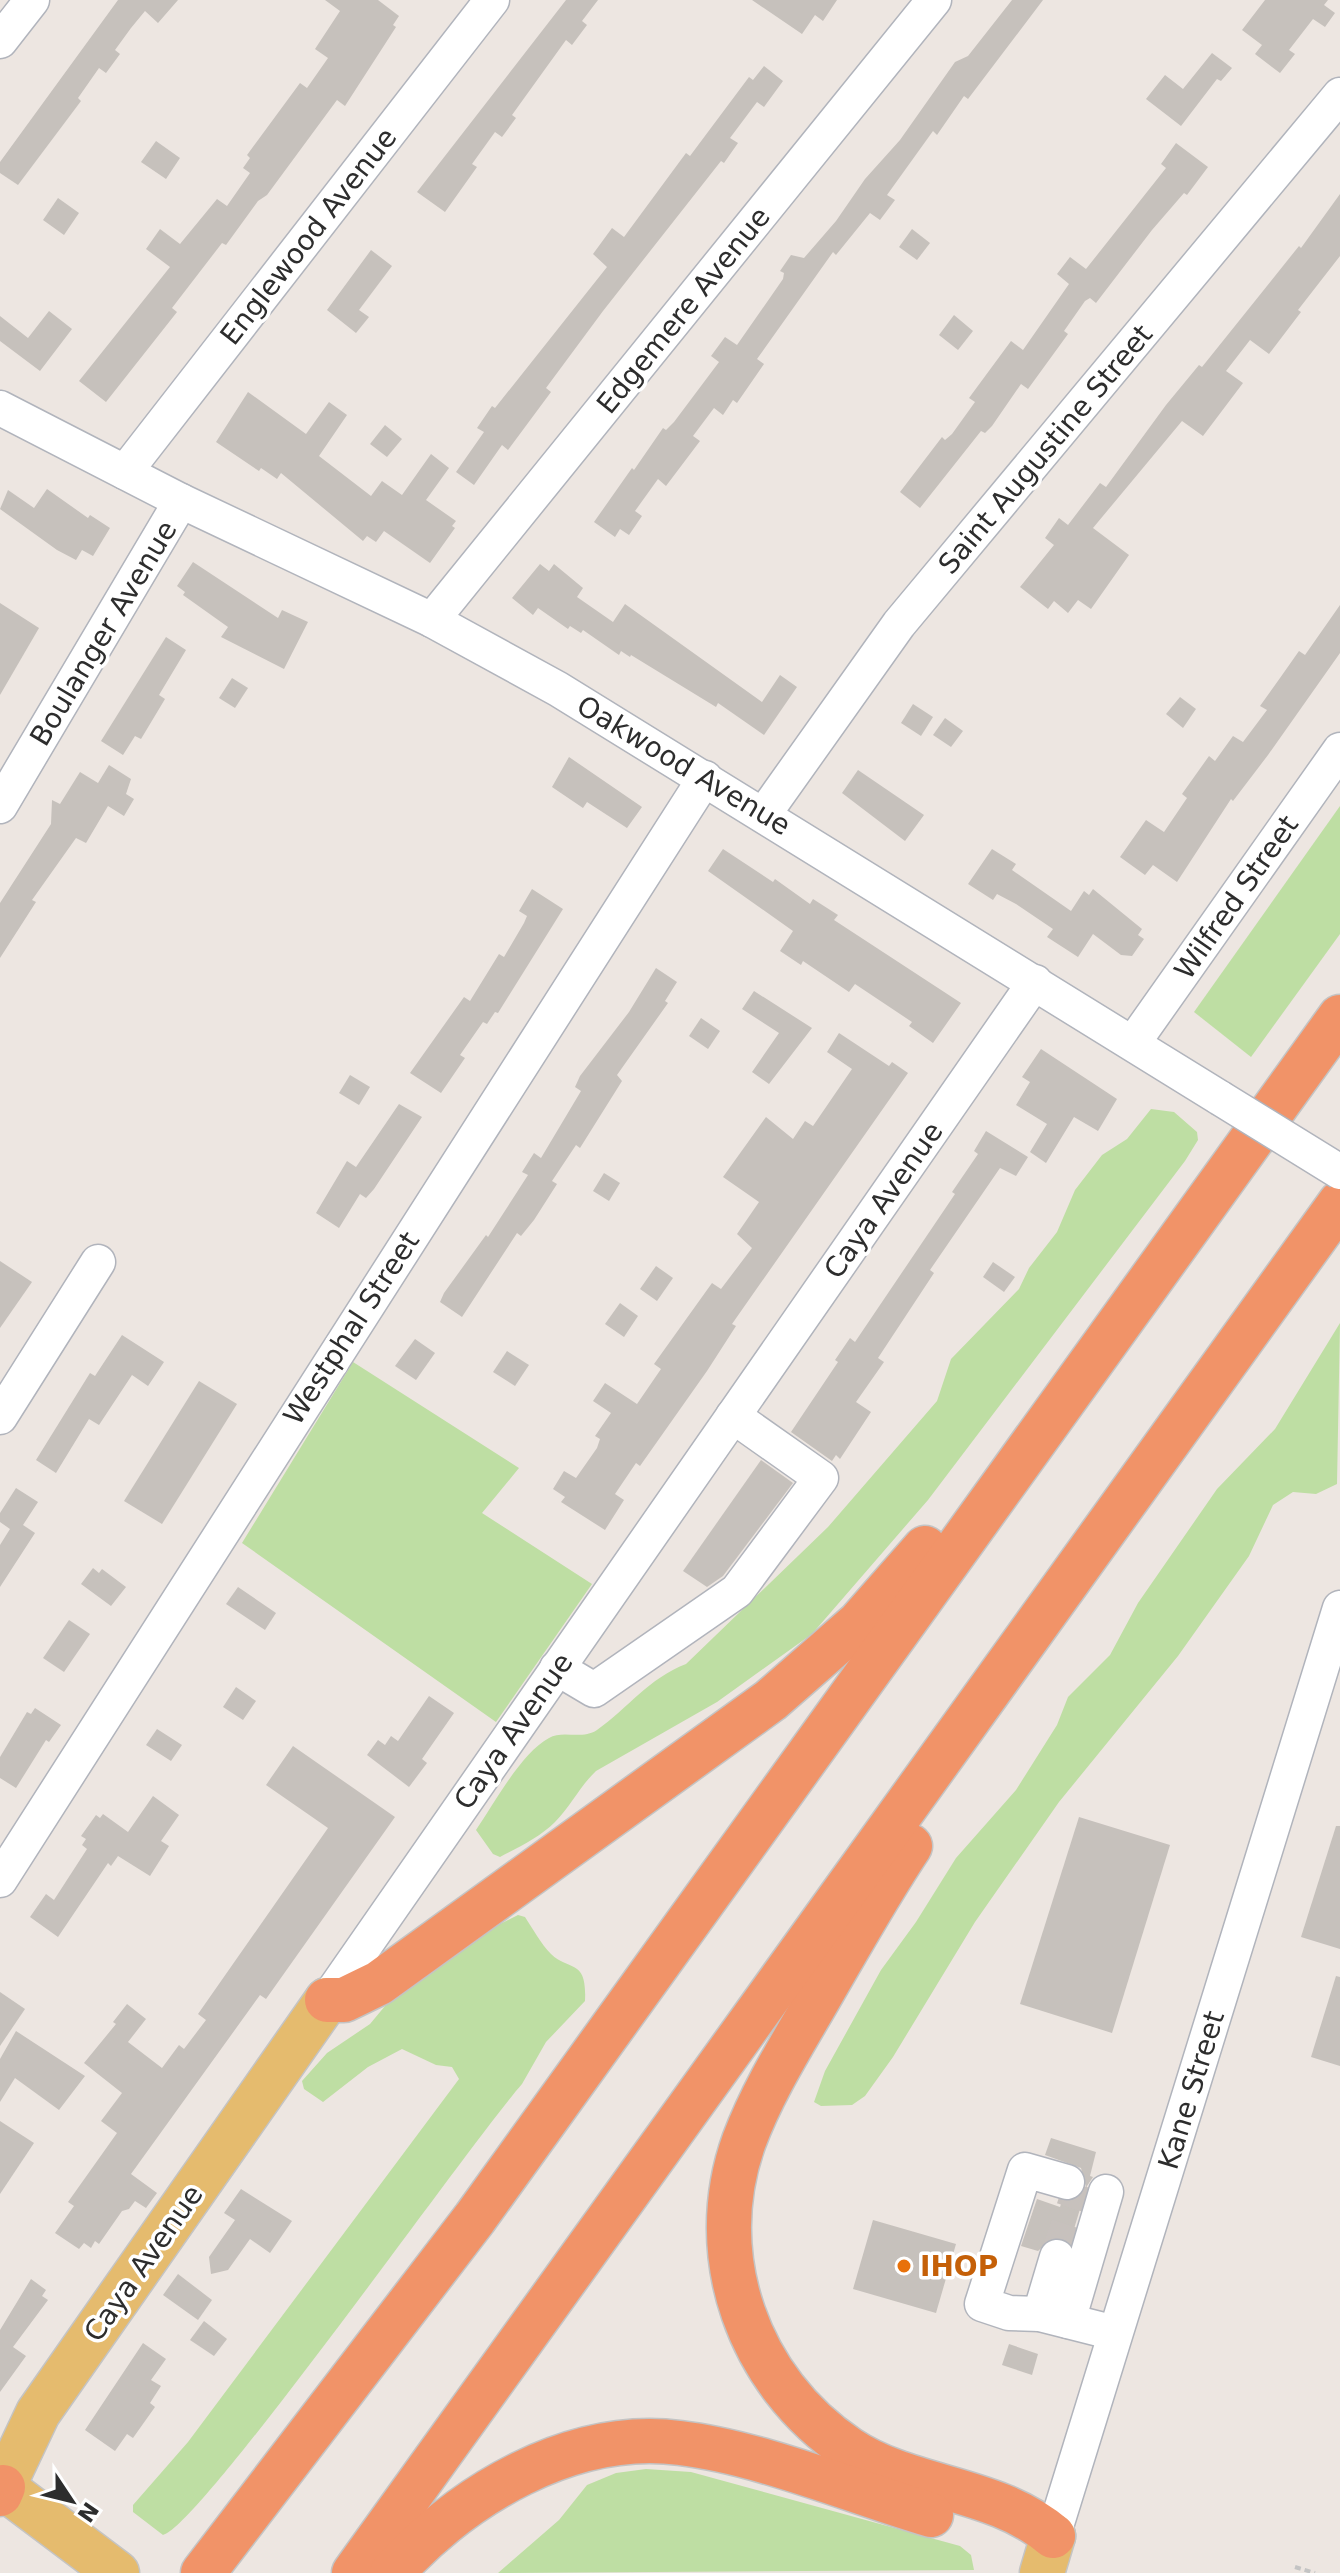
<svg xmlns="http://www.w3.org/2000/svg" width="1340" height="2573" font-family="'DejaVu Sans',sans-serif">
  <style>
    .green { fill: #bedea3 }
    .building { fill: #c6c1bc }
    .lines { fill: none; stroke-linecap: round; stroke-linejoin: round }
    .minor-tunnel { stroke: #c7c1bd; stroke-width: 34; stroke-dasharray: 34 17; stroke-linecap: butt }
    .minor-casing { stroke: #b1b4bc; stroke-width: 37 }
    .major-casing { stroke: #c4c4c4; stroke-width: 47 }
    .highway-casing { stroke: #c4c4c4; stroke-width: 47 }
    .path { stroke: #c4c4c4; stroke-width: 4; stroke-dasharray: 6 4; stroke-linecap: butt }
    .minor { stroke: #fff; stroke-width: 34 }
    .major { stroke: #e5bb6e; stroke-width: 44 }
    .highway { stroke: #f19368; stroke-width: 44 }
    .minor-bridge-casing { stroke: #b1b4bc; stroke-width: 37; stroke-linecap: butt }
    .minor-bridge { stroke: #fff; stroke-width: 34 }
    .food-dot { fill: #e8710a; stroke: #fff; stroke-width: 3 }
    .labels { text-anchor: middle; stroke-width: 7; stroke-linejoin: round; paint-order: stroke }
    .street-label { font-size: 28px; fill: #2d2d2d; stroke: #fff }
    .food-label { font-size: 28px; font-weight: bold; fill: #c56008; stroke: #fff; text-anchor: start }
  </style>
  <rect width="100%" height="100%" fill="#ede6e1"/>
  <g class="green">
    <polygon points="1340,806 1340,934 1251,1057 1194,1012"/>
    <path d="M1151,1109L1174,1112L1197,1132L1198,1140L1185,1161L928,1500L812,1634L717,1702L596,1771C580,1786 571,1806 555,1822C540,1837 519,1847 500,1857L493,1854L476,1830C494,1804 521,1753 549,1738C562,1730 582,1740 597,1730C628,1708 649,1678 686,1664L828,1527L937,1401L951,1359L1019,1289L1029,1268L1057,1232L1075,1190L1102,1155L1127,1139Z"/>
    <polygon points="1340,1323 1337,1484 1316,1494 1293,1492 1273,1505 1249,1556 1178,1656 1059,1802 975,1922 893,2057 865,2096 852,2105 821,2106 814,2102 825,2071 881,1970 916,1922 956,1858 1016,1790 1057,1725 1068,1697 1110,1655 1138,1603 1217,1489 1275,1429"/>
    <polygon points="353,1362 519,1468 482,1513 592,1584 496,1722 242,1543"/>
    <path d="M518,1915L525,1917C533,1929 541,1944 551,1954C570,1972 587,1958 585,2001L546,2042L522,2084C471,2142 199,2528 163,2535L133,2512V2505L188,2442L459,2079L452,2067L436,2065L402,2049L368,2067L323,2102L304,2089L302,2081L327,2053L370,2024L385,2006L490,1929Z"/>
    <polygon points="646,2469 691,2472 960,2546 971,2555 974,2570 498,2573 559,2520 587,2485 616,2473"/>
  </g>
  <g class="building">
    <polygon points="118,0 178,0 158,23 145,11 131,28 115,50 120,54 106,73 99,68 78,98 81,101 18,185 0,173 0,162"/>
    <polygon points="325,0 378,0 399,16 393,25 396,27 345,106 337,100 267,195 258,201 226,245 222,243 172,308 177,312 106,402 79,381 170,267 146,249 160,229 180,244 217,199 227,206 250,173 243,168 250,158 247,155 300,83 307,88 328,58 315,49 340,11"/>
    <polygon points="566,0 598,0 582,21 587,25 572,45 566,40 512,115 516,118 502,137 495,132 472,164 477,167 445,212 417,192"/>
    <polygon points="752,0 837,0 823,21 815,15 802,34"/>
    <polygon points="1012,0 1043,0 968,99 964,96 937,135 933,131 887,195 895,200 880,220 870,213 836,255 833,252 757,359 764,364 737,403 733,400 723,415 714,408 693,436 700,441 666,486 658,479 635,511 642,516 629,535 620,529 615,537 594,522 632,468 634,470 663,428 666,430 674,422 719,362 711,356 725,337 737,345 783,279 784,273 780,271 791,255 804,258 836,221 865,179 900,140 955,62 968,56"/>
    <polygon points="1265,0 1328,0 1324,5 1335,13 1325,27 1313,19 1289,50 1295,54 1280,73 1255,54 1262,45 1242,30"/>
    <polygon points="1212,53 1232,68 1221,81 1217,79 1181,126 1146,99 1165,75 1183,89"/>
    <polygon points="764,66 783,81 764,107 757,102 730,138 738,143 724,163 721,161 603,311 546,388 551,392 508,450 502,445 474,485 456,472 484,432 477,428 492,406 495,408 607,267 593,254 612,228 624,237 686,153 690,156 749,77 753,80"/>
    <polygon points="156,141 180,158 166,179 141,162"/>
    <polygon points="1176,143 1208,167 1187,195 1184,193 1152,230 1096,303 1090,298 1085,301 1064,331 1068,334 1028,389 1021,384 992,426 985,433 981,431 920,508 900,492 942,437 945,440 952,434 975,402 969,398 1011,341 1023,350 1069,284 1057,274 1070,257 1086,269 1166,168 1161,164"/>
    <polygon points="1340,194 1340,256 1298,310 1301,312 1269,354 1250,340 1226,371 1243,383 1203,436 1182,421 1093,528 1129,555 1091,609 1078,600 1068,613 1054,601 1048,609 1020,587 1054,545 1045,538 1059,518 1068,525 1100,483 1106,487 1166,405 1199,365 1202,367 1299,246 1301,248"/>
    <polygon points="58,198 79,213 64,235 43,220"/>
    <polygon points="912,229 930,243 917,260 899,247"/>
    <polygon points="371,250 392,266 359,310 369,317 356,333 327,310"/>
    <polygon points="49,311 72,329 40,371 0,341 0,316 28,338"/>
    <polygon points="954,315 973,331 958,350 939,335"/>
    <polygon points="248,392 306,434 329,402 347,415 319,456 371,496 382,481 402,495 431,454 449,468 426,500 456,521 452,526 455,528 430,563 384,531 376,542 367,536 363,541 281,473 277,479 261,468 259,471 216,442"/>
    <polygon points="385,425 402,439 387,457 370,444"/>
    <polygon points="47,489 88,518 90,515 110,528 93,556 82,550 76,560 57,550 0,509 8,490 34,508"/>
    <polygon points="193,562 278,618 282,610 308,622 284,669 221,637 228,627 183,595 185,592 177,586"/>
    <polygon points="540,564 549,571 554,564 583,588 577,597 613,622 625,604 762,702 780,675 797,687 764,735 718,703 716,707 631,655 630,657 621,651 619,655 583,630 581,633 570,626 568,629 538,608 533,615 512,598"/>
    <polygon points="0,603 39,628 0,695"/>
    <polygon points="1340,605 1340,653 1268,755 1233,801 1231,799 1177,882 1153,865 1145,875 1120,857 1146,820 1164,832 1187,798 1182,794 1209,756 1215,761 1233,736 1243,742 1267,710 1260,706 1280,678 1299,651 1305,655"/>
    <polygon points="166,637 186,650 159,695 165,699 141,739 135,736 123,755 101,741"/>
    <polygon points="232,678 248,688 235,708 219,698"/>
    <polygon points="1180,697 1196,709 1183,728 1166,714"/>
    <polygon points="913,704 933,717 921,736 901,723"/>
    <polygon points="945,718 963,731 951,747 933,735"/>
    <polygon points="569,757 642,807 627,828 587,802 583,808 552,787"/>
    <polygon points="109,765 131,779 126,794 134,799 124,816 108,806 86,843 76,838 32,900 36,902 0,958 0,903 51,824 52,800 60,804 80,772 98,783"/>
    <polygon points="858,770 924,815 905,841 842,793"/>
    <polygon points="723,849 773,882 775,879 810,904 813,899 838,915 834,920 961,1003 933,1043 909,1026 912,1022 855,984 849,992 803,961 801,965 780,951 793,931 708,871"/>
    <polygon points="992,849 1016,864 1012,870 1071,911 1084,891 1089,895 1093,889 1142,929 1138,935 1144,939 1132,956 1121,955 1093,934 1078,957 1047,937 1053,929 1016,904 997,894 993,900 968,884"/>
    <polygon points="532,889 563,909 498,1013 495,1012 487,1024 483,1022 460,1055 465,1058 441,1093 410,1073 464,997 470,1001 499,954 504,957 524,923 527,916 519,911"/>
    <polygon points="656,968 677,982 665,1001 668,1003 617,1075 622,1081 580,1148 576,1145 552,1181 557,1184 534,1220 521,1236 517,1233 462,1317 440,1302 444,1293 486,1235 488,1237 528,1175 522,1172 534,1153 541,1158 581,1091 575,1087 580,1076 629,1012"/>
    <polygon points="754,991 812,1028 769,1084 752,1072 779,1033 742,1009"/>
    <polygon points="701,1018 720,1031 708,1049 689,1036"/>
    <polygon points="839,1033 889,1066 892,1062 908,1073 732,1324 736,1326 707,1371 640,1466 636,1463 615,1494 624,1500 605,1530 561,1502 565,1497 553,1489 564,1471 576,1478 597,1448 600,1439 595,1436 611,1413 593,1401 605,1383 637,1404 661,1369 654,1364 712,1283 721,1289 752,1248 737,1234 759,1202 723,1177 766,1117 793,1139 805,1121 813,1126 852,1069 827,1052"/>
    <polygon points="1041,1049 1117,1099 1098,1131 1074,1117 1046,1163 1030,1152 1047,1124 1016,1105 1030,1082 1022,1077"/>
    <polygon points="350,1075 370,1087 359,1105 339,1093"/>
    <polygon points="399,1104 422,1117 374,1189 366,1198 360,1194 339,1228 316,1213 347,1161 356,1167"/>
    <polygon points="986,1131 1028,1157 1016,1176 1000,1168 930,1270 934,1273 878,1358 884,1362 856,1402 871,1412 840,1459 836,1455 832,1461 791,1432 838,1362 835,1360 850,1338 855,1342 955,1194 952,1192 978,1154 974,1151"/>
    <polygon points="604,1173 620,1183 609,1201 593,1191"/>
    <polygon points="0,1261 32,1282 0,1328"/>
    <polygon points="993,1262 1015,1277 1004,1292 983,1277"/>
    <polygon points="656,1266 673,1278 657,1301 640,1289"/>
    <polygon points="620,1303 638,1316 624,1337 605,1324"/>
    <polygon points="122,1335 164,1362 148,1386 132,1375 99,1425 89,1419 56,1473 36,1460 90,1373 95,1376"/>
    <polygon points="415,1339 435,1353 416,1380 395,1366"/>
    <polygon points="507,1351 529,1365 515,1386 493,1372"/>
    <polygon points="199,1381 237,1404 162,1524 124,1501"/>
    <polygon points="761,1460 793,1483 723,1576 707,1587 683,1571"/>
    <polygon points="16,1488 38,1502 23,1525 35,1533 0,1587 0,1545 10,1529 0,1522 0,1513"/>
    <polygon points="93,1568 99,1573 102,1569 126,1587 111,1606 81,1584"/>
    <polygon points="238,1587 276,1613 265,1630 226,1604"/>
    <polygon points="69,1620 90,1634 64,1672 43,1658"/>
    <polygon points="236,1687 256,1701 243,1720 223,1707"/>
    <polygon points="429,1696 454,1713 422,1759 427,1763 409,1787 367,1755 378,1740 385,1745 391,1736 398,1741"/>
    <polygon points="35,1708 61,1725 49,1742 46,1740 16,1788 0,1778 0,1757 27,1712 31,1714"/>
    <polygon points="157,1729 182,1745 171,1761 146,1745"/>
    <polygon points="293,1746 395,1817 266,1999 260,1995 131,2174 157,2193 146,2208 135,2201 129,2209 122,2211 99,2244 95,2241 91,2248 84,2243 79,2249 55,2233 74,2206 68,2202 117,2133 101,2121 122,2093 84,2063 116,2024 113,2022 127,2004 146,2019 128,2042 162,2068 179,2045 184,2049 206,2020 198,2014 328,1828 266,1785"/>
    <polygon points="153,1796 179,1815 161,1841 169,1846 150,1876 118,1856 111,1866 108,1863 58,1937 30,1917 46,1894 54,1900 87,1849 82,1845 86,1839 81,1836 96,1815 100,1818 103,1814 128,1832"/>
    <polygon points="1079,1817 1170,1845 1112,2033 1020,2004"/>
    <polygon points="1336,1826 1340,1826 1340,1949 1301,1937"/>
    <polygon points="1336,1976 1340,1977 1340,2066 1311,2057"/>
    <polygon points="0,1992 25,2009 0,2046"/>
    <polygon points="16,2031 85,2076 59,2110 15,2078 0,2102 0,2059"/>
    <polygon points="0,2121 34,2143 0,2194"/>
    <polygon points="1051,2138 1096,2152 1090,2176 1093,2177 1087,2186 1070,2242 1052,2238 1038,2251 1021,2246 1037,2199 1060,2207 1062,2201 1080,2197 1086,2187 1081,2168 1045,2155"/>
    <polygon points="241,2189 292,2221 270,2253 250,2239 228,2270 211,2274 209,2257 235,2220 224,2213"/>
    <polygon points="873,2220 956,2244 936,2313 853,2289"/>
    <polygon points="178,2274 212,2300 198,2320 163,2295"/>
    <polygon points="31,2279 46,2290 42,2296 48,2300 13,2347 26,2356 0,2392 0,2330"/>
    <polygon points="204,2321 227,2339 214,2356 190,2340"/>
    <polygon points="143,2343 166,2359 151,2380 161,2386 150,2403 155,2407 133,2438 127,2434 115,2451 85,2430"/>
    <polygon points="1009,2344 1038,2354 1032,2375 1002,2365"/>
  </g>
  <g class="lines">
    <polyline class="minor-tunnel" points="1057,2257 1081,2185"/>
    <defs>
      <g id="minor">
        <polyline points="0,41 32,0"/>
        <polyline points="0,408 181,501 432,620 558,689 1220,1098"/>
        <polyline points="125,472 492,0"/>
        <polyline points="432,620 934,0"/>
        <polyline points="0,806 181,501"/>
        <polyline points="764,814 899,624 1340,95"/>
        <polyline points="1133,1043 1340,750"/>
        <polyline points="0,1417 98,1262"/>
        <polyline points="557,1668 594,1690 737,1591 821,1478 733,1416"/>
        <polyline points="0,1880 705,778"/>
        <polyline points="327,2000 1035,982"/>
        <polyline points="1067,2182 1025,2170 982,2304 1009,2313 1040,2314 1115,2333"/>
        <polyline points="1040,2314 1057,2257"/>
        <polyline points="1068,2321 1106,2192"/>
        <polyline points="1053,2536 1340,1608"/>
      </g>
      <g id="major">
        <polyline points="0,2485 117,2573"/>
        <polyline points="3,2487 38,2413 327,2000"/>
        <polyline points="1042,2573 1053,2536"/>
      </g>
      <g id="highway">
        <path d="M910,1846C878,1894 849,1946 820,1996C793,2043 763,2090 744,2141C703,2255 748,2382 849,2449C911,2490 996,2487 1053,2536"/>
        <polyline points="327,2000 344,2000 379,1983 771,1700 859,1623 925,1548"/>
        <polyline points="0,2494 3,2487"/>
        <polyline points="203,2573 475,2218 1340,1017"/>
        <polyline points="354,2573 1340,1203"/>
        <path d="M392,2573C462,2495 571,2429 680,2443C758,2452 854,2492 931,2515"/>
      </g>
    </defs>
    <use href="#minor" class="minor-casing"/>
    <use href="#major" class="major-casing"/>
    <use href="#highway" class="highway-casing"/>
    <polyline class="path" points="1295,2567 1315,2573"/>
    <use href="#minor" class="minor"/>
    <use href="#major" class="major"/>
    <use href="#highway" class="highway"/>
    <defs>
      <polyline id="minor-bridge" points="1220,1098 1340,1172"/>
    </defs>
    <use href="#minor-bridge" class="minor-bridge-casing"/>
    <use href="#minor-bridge" class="minor-bridge"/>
  </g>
  <circle class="food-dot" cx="904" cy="2266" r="8"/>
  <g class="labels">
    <g class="street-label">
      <text transform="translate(308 236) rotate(-52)" y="10">Englewood Avenue</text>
      <text transform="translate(683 310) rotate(-51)" y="10">Edgemere Avenue</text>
      <text transform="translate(1045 449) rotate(-50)" y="10">Saint Augustine Street</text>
      <text transform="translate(103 633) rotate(-59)" y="10">Boulanger Avenue</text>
      <text transform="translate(684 765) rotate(31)" y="10">Oakwood Avenue</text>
      <text transform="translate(1236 897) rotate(-55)" y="10">Wilfred Street</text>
      <text transform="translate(883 1200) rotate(-55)" y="10">Caya Avenue</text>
      <text transform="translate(351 1328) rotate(-57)" y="10">Westphal Street</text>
      <text transform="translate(513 1731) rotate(-55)" y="10">Caya Avenue</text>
      <text transform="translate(1191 2090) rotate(-73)" y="10">Kane Street</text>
      <text transform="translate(143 2263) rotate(-55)" y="10">Caya Avenue</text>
    </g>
    <g class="food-label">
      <text x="920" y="2276">IHOP</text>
    </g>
  </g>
  <g transform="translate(72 2501) rotate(125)" stroke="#ffffff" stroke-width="6" paint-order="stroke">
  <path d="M0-6L14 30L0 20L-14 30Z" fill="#2d2d2d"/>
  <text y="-12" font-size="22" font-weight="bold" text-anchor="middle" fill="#2d2d2d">N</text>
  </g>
</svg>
